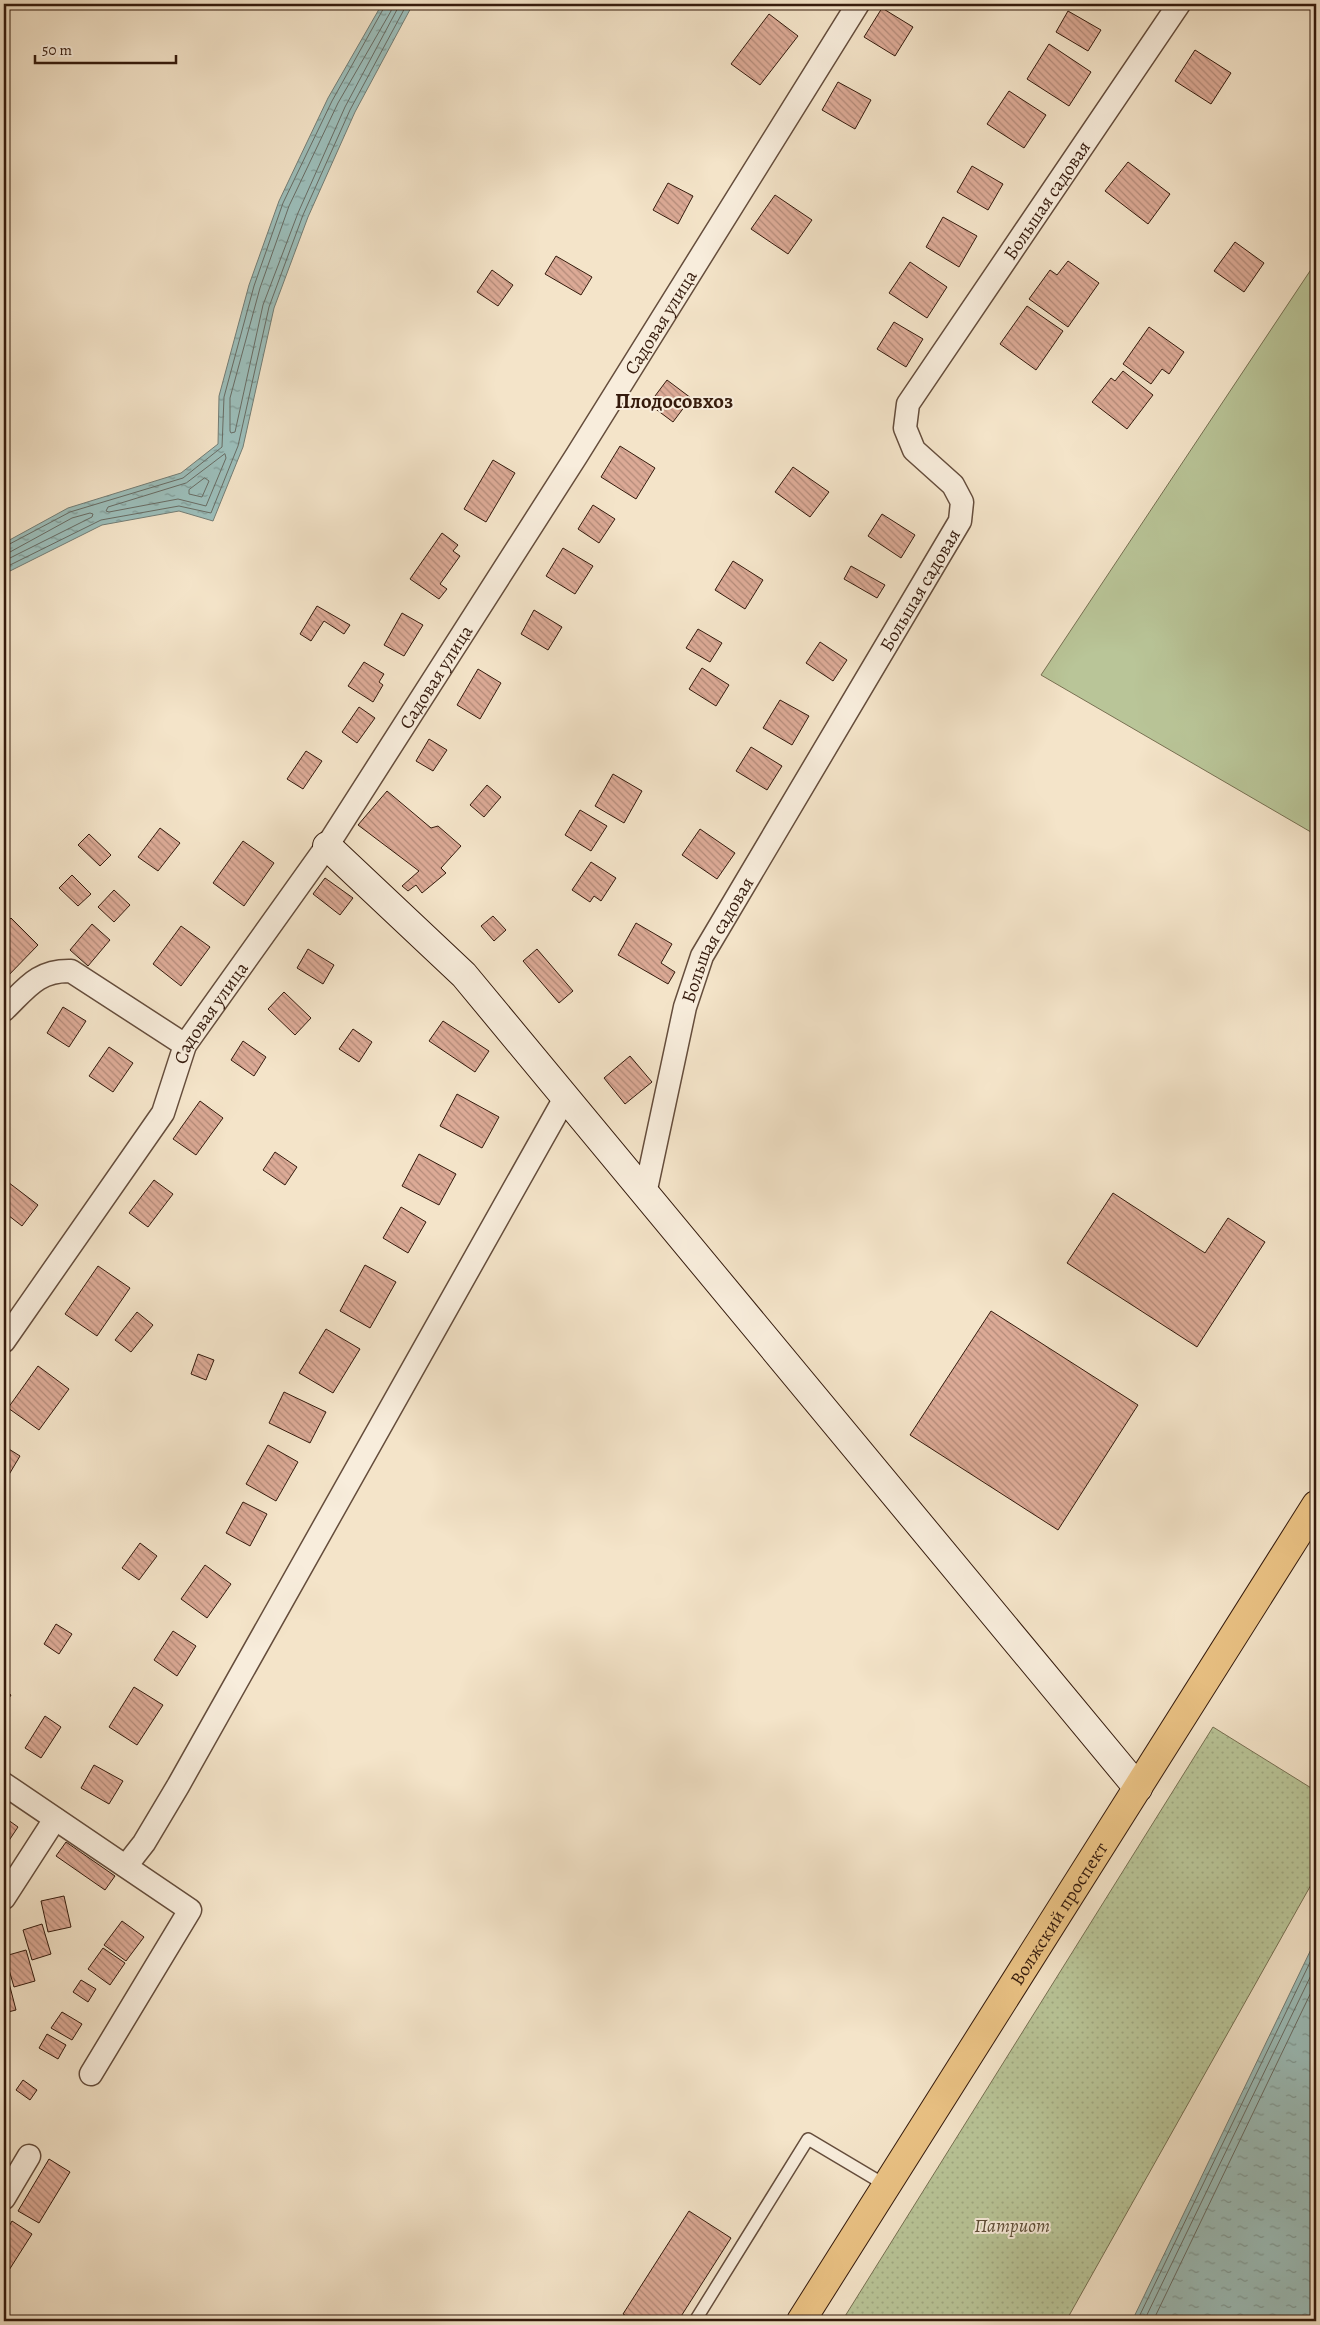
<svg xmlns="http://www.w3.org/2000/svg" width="1320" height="2325" font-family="Alegreya,serif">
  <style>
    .grass { fill: #b9c598; stroke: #777052 }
    .park { fill: url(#park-dots); stroke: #777052 }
    .water { fill: url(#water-ripples); stroke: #737d75 }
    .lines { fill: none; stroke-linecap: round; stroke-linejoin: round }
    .shore { stroke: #686c64; stroke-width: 1 }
    .building { fill: url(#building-back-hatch); stroke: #351b0d }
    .lane-casing { stroke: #654d3c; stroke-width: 14 }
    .street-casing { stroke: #654d3c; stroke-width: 25 }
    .secondary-casing { stroke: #351b0d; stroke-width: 30 }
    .primary-casing { stroke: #351b0d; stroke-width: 30 }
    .lane { stroke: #f8eddc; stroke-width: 11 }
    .street { stroke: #f8eddc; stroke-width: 22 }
    .secondary { stroke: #f8eddc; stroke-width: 28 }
    .primary { stroke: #eac284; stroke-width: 28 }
    .labels { text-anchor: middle; stroke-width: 4; stroke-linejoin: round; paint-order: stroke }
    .street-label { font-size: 19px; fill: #351b0d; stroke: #f8eddc }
    .park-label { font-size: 19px; font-style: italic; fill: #5d4e37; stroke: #f8eddc }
    .quarter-label { font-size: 21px; font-weight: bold; fill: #351b0d; stroke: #f8eddc }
  </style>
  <defs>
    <pattern id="park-dots" width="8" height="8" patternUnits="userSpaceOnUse" patternTransform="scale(1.25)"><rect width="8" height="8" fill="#b9c598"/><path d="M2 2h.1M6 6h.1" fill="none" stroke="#a0a982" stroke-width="1.8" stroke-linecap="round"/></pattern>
    <pattern id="water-ripples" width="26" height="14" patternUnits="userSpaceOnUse" patternTransform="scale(1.25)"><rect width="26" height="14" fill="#9cbeba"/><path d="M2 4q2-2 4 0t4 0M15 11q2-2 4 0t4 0" fill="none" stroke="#809a96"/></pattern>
    <pattern id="building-back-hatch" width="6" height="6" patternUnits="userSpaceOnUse" patternTransform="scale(1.25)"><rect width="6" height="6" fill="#dcaa96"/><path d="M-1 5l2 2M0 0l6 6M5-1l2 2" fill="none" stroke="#b38a79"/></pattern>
  </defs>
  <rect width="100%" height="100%" fill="#f4e4c9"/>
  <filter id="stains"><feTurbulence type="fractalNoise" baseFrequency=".004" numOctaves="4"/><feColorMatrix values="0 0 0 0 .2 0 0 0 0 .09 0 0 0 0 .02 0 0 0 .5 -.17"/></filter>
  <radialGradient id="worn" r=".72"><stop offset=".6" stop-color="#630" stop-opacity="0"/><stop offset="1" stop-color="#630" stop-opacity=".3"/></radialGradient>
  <polygon class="grass" points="1316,262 1316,835 1041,675"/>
  <polygon class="park" points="1213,1727 1316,1791 1316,1876 1066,2321 842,2321"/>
  <g class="water">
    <polygon points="382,4 413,4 355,112 308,217 274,308 243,447 213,521 179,511 102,525 4,574 4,543 68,508 181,473 218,444 219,396 249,285 279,201 328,98"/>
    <polygon points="1316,1939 1316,2321 1132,2321"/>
  </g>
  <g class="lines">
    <g class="shore">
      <polyline points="392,4 391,11 338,103 289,206 260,288 230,398 230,431 231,433 235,432 263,305 298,213 345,107 400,4"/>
      <polygon points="225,454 226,458 206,506 178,499 109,512 106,511 108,507 186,483"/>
      <polygon points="205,478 209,481 202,497 189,494 189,490"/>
      <polyline points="4,547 70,512 183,478 222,447 224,397 254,286 283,203 332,101 386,4"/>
      <polyline points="4,553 10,552 72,518 90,513 93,514 92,517 4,561"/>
      <polyline points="4,568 101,520 179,506 211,513 238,446 269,307 303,215 350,110 407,4"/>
      <polyline points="1137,2321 1316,1950"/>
      <polyline points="1144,2321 1316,1965"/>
      <polyline points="1153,2321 1316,1982"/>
    </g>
  </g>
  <g class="building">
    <polygon points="882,8 913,27 895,56 864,37"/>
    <polygon points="1068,11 1101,30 1088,51 1056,32"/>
    <polygon points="769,14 798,36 760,85 731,64"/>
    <polygon points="1049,44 1091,72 1069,106 1027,79"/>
    <polygon points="1195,50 1231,73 1211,104 1175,81"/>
    <polygon points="838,82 871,100 855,129 822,110"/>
    <polygon points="1009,91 1046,115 1024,148 987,124"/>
    <polygon points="1128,162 1170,194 1148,224 1105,191"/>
    <polygon points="972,166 1003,184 988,210 957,192"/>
    <polygon points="668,183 693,196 678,224 653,210"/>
    <polygon points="775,195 812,220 788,254 751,229"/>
    <polygon points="943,217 977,236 959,267 926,247"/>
    <polygon points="1235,242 1264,263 1244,292 1214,271"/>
    <polygon points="556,256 592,277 581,295 545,274"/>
    <polygon points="1068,261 1099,283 1068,327 1029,299 1050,270 1057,275"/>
    <polygon points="910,262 947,287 927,318 889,293"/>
    <polygon points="492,270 513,285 498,306 477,292"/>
    <polygon points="1027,306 1063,331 1036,370 1000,344"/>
    <polygon points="894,322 923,339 906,367 877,349"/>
    <polygon points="1149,327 1184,352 1169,374 1162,369 1151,384 1123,364"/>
    <polygon points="1123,371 1153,395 1127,429 1092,402 1111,378 1115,381"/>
    <polygon points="667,380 691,398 673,422 649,404"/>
    <polygon points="620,446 655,468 636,499 601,477"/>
    <polygon points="493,460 515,473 486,522 464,509"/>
    <polygon points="793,467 829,492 810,517 775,492"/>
    <polygon points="593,505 615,519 599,543 578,529"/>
    <polygon points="882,514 915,535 901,558 868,536"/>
    <polygon points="442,533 458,545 453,551 460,556 440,584 447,589 439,599 410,579"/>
    <polygon points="563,548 593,566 575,594 546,576"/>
    <polygon points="733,561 763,580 745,609 715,590"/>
    <polygon points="851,566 885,585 877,598 844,579"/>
    <polygon points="317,606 350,625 344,634 324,621 311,641 300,634"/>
    <polygon points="534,610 562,627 548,650 521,634"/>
    <polygon points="402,613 423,625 404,656 384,645"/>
    <polygon points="698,629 722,643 710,662 686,648"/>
    <polygon points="820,642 847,660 833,681 806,663"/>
    <polygon points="364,662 384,674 379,682 383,685 373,702 348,686"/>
    <polygon points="702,668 729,685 716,706 689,689"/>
    <polygon points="478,669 501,683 480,719 457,705"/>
    <polygon points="780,700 809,716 792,745 763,728"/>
    <polygon points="359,707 375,718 357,743 342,732"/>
    <polygon points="429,739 447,750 433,771 416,761"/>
    <polygon points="751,747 782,766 767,790 736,771"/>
    <polygon points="306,751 322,761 303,789 287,779"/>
    <polygon points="613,774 642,791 624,823 595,806"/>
    <polygon points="487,785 501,797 484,817 470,805"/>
    <polygon points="387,791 431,828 438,826 461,846 441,868 446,873 422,893 416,885 408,891 402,886 419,871 358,825"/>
    <polygon points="580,810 607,826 591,851 565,835"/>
    <polygon points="160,828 180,843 158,871 138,857"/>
    <polygon points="700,829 735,853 717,879 682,855"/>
    <polygon points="89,834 111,855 100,866 78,845"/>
    <polygon points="243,841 274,863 244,906 213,883"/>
    <polygon points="591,862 616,878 601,901 594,896 590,902 572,890"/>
    <polygon points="72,875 91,894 78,906 59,888"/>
    <polygon points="325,878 353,898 340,915 313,894"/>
    <polygon points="114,890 130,905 114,922 98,907"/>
    <polygon points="493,916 506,930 494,941 481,926"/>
    <polygon points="11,918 38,945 4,980 4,925"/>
    <polygon points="636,923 672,944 661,963 675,972 668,984 618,955"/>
    <polygon points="92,924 110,940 88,966 70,950"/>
    <polygon points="181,926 210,947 181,986 153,964"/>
    <polygon points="308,949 334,965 323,984 297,968"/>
    <polygon points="537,949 573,991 559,1003 523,961"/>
    <polygon points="284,992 311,1018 295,1035 268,1009"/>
    <polygon points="63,1007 86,1021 69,1047 47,1033"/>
    <polygon points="443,1021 489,1051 475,1072 429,1041"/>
    <polygon points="353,1029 372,1042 359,1062 339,1049"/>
    <polygon points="243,1041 266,1057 254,1076 231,1060"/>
    <polygon points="109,1047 133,1063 113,1092 89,1076"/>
    <polygon points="630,1056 652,1082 625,1104 604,1078"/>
    <polygon points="457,1094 499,1117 482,1148 440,1126"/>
    <polygon points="200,1101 223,1118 196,1155 173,1139"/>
    <polygon points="275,1152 297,1167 285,1185 263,1170"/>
    <polygon points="419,1154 456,1174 439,1205 402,1186"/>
    <polygon points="4,1179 38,1205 22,1226 4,1212"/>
    <polygon points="154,1180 173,1194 148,1227 129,1213"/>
    <polygon points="1113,1193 1205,1253 1228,1218 1265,1242 1197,1347 1067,1263"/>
    <polygon points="401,1207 426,1222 408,1253 383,1238"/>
    <polygon points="365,1265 396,1282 370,1328 340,1311"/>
    <polygon points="98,1266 130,1288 97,1336 65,1314"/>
    <polygon points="991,1311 1138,1405 1058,1530 910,1435"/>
    <polygon points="137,1312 153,1325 131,1352 115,1340"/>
    <polygon points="326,1329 360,1349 333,1393 299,1373"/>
    <polygon points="198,1354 214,1360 206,1380 191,1374"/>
    <polygon points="38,1366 69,1389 39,1430 8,1408"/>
    <polygon points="284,1392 326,1412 310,1443 269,1423"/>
    <polygon points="268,1445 298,1462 276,1501 246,1484"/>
    <polygon points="4,1446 20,1456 4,1483"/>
    <polygon points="243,1502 267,1514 250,1546 226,1533"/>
    <polygon points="140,1543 157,1556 139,1580 122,1568"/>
    <polygon points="205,1565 231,1584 207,1618 181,1599"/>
    <polygon points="56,1624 72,1634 59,1654 44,1644"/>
    <polygon points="173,1631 196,1646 177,1676 154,1660"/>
    <polygon points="134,1687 163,1705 137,1745 109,1727"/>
    <polygon points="4,1690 11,1695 4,1706"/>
    <polygon points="45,1716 61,1727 41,1758 25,1748"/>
    <polygon points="94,1765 123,1781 109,1804 81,1788"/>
    <polygon points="4,1817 18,1827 4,1848"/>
    <polygon points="66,1842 115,1876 105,1890 56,1856"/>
    <polygon points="64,1896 71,1927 48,1932 41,1901"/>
    <polygon points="122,1921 144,1937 126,1961 104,1945"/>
    <polygon points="42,1924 51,1954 32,1960 23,1930"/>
    <polygon points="103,1948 125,1963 110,1985 88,1969"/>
    <polygon points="26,1950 35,1981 14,1987 5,1956"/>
    <polygon points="8,1979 16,2010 4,2013 4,1980"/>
    <polygon points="81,1980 96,1989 88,2002 73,1992"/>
    <polygon points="62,2012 82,2024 72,2040 51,2028"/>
    <polygon points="47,2034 66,2045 58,2059 39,2048"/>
    <polygon points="23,2080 37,2090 30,2100 16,2090"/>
    <polygon points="49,2159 70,2172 39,2223 18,2211"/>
    <polygon points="689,2211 731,2238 678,2321 635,2321 623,2314"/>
    <polygon points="12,2221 32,2234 4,2278 4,2235"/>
  </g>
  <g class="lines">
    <defs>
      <polyline id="lane" points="695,2321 808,2139 887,2186"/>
      <g id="street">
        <path d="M4,1010C26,989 37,970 71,971L185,1045"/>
        <path id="s1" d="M645,1194L685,1007L702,956L960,521L962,502L953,485L914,450L905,428L908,404L1179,4"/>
        <path id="s2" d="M4,1341L163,1113L185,1045L327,846L577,455L858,4"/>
        <polyline points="4,1784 190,1910 91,2074"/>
        <polyline points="126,1866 144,1843 178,1786 565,1098"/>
        <polyline points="4,1898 55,1819"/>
        <polyline points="4,2198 29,2156"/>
      </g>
      <polyline id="secondary" points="327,846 464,975 1138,1788"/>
      <g id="primary">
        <path id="s3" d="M801,2321L1316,1505"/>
      </g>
    </defs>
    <use href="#lane" class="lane-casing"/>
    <use href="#street" class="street-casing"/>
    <use href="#secondary" class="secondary-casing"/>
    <use href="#primary" class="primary-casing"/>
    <use href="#lane" class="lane"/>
    <use href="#street" class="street"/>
    <use href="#secondary" class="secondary"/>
    <use href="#primary" class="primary"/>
  </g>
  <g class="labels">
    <g class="street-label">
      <text dy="7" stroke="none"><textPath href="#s1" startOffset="1136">Большая садовая</textPath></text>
      <text dy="7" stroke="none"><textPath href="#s2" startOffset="1215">Садовая улица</textPath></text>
      <text dy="7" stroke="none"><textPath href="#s1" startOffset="671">Большая садовая</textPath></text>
      <text dy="7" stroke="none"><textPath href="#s2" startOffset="795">Садовая улица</textPath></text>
      <text dy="7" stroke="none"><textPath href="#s1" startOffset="266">Большая садовая</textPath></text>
      <text dy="7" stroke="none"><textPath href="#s2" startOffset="390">Садовая улица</textPath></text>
      <text dy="7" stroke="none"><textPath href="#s3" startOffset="482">Волжский проспект</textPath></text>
    </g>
    <g class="park-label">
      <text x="1012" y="2232">Патриот</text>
    </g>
    <g class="quarter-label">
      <text x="674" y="408">Плодосовхоз</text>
    </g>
  </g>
  <rect width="1320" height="2325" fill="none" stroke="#f4e4c9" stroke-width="20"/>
  <rect x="5" y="5" width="1310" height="2315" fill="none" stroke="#351b0d" stroke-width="2.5"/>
  <rect x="10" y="10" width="1300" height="2305" fill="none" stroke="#351b0d"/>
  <path d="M35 55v8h141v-8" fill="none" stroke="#351b0d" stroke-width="2.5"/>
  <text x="42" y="55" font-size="15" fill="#351b0d" stroke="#f8eddc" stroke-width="4" paint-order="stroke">50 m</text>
  <rect width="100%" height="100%" filter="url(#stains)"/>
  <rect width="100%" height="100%" fill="url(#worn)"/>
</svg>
